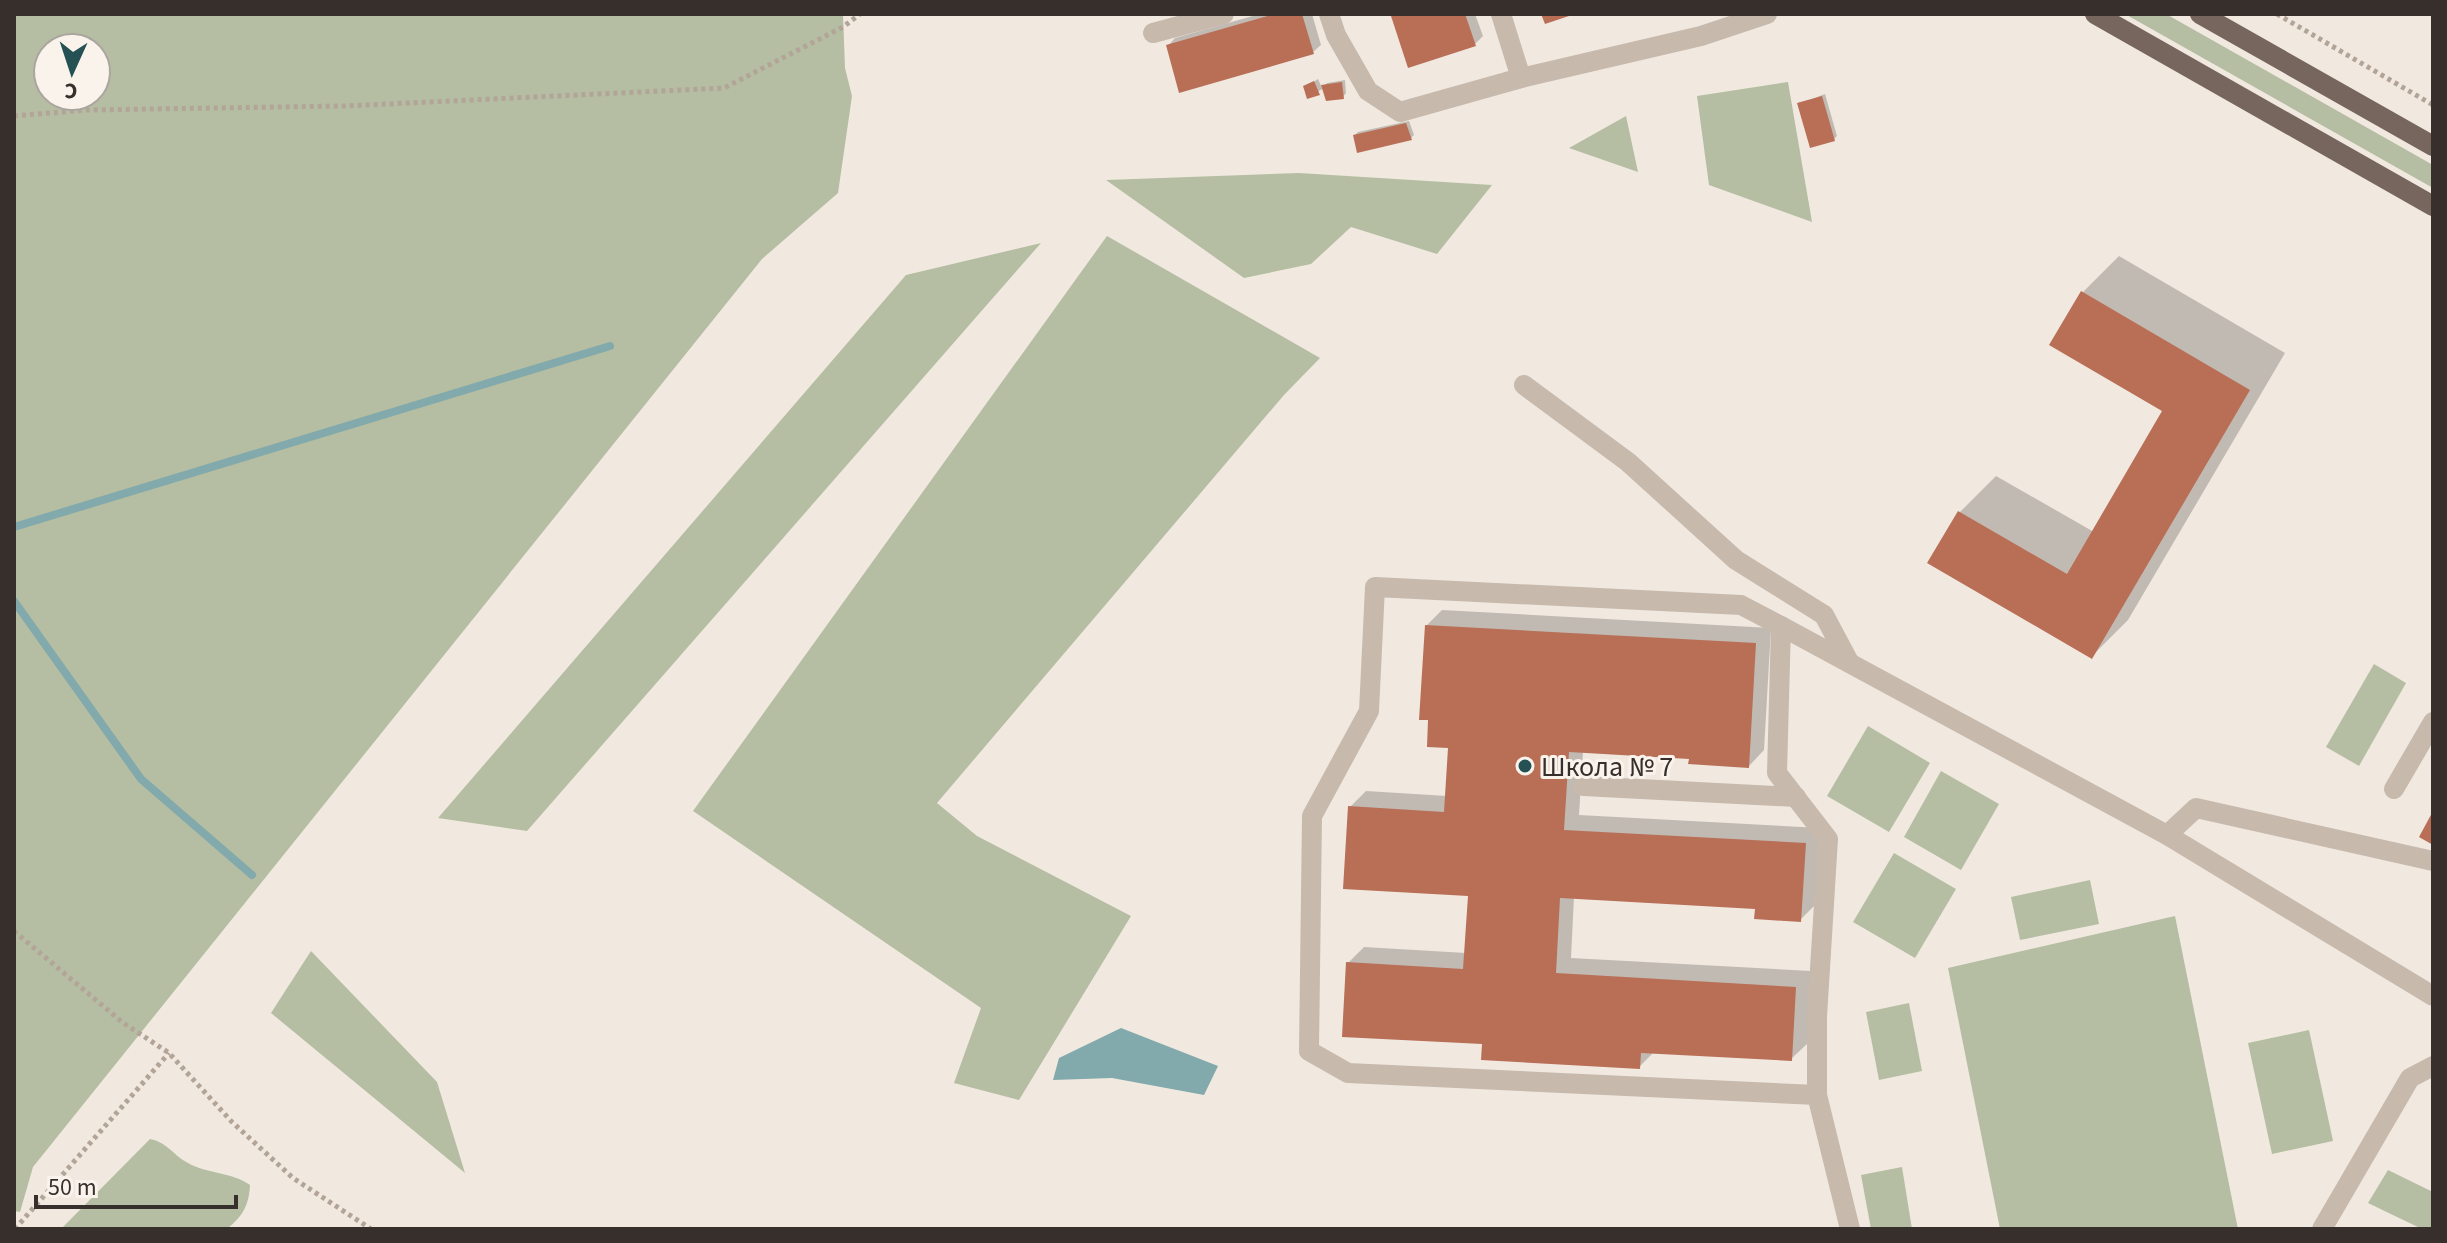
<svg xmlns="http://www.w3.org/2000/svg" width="2447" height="1243" font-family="'Source Sans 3',sans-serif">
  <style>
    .green { fill: #b5bea2; fill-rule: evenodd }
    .water { fill: #82a9ab }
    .shadow { fill: #0003 }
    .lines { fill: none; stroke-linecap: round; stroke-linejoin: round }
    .stream { stroke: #82a9ab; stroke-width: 8 }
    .building { fill: #b96e56 }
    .path { stroke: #b3a498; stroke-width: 5; stroke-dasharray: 4 4; stroke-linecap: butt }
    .minor { stroke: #c8b9ad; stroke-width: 20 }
    .major { stroke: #77665e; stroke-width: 20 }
    .poi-dot { fill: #255154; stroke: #f9f3ec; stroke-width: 3 }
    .labels { text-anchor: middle; stroke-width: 6; stroke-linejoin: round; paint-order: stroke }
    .poi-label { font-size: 28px; fill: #372f2b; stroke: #f9f3ec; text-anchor: start }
  </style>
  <rect width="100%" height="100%" fill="#f1e9e0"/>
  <g class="green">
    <path d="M14,14H843L845,68L852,96L838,193L762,259L33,1167L20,1212L14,1211ZM48,48H96V96H48Z"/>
    <polygon points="2125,14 2166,14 2433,165 2433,188"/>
    <polygon points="1788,82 1812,222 1709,185 1697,96"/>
    <polygon points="1626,116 1638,172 1569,148"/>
    <polygon points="1299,173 1492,185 1437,254 1351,227 1311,264 1244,278 1106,180"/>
    <polygon points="1107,236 1320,358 1284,395 937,803 977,836 1131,916 1019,1100 954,1083 981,1008 693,811"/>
    <polygon points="1041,243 527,831 438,818 906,275"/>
    <polygon points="2374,664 2406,683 2359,766 2326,747"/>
    <polygon points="1868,726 1930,763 1889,832 1827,796"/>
    <polygon points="1941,771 1999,804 1961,870 1904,837"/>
    <polygon points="1894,853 1956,889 1915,958 1853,922"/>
    <polygon points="2090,880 2099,924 2020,940 2011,897"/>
    <polygon points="2175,916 2238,1229 2000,1229 1948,968"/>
    <polygon points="311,951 437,1082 465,1173 271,1013"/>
    <polygon points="1909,1003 1922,1071 1879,1080 1866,1012"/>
    <polygon points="2309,1030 2333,1141 2272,1154 2248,1043"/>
    <path d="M150,1139C167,1142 174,1156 188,1163C207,1174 232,1172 250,1185C249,1205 243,1216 227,1229H61Z"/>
    <polygon points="1902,1167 1912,1229 1871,1229 1861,1175"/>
    <polygon points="2388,1170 2433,1192 2433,1229 2422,1229 2368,1203"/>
  </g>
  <polygon class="water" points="1121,1028 1218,1066 1204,1095 1112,1078 1053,1080 1059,1058"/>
  <g class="shadow">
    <polygon points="1260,14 1312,14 1321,45 1313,52 1168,46 1175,38"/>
    <polygon points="1396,14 1475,14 1483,36 1475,44 1393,17"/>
    <polygon points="1318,79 1322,88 1327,83 1345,80 1346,93 1343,97 1324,88 1309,97 1305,87"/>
    <polygon points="1825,94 1837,136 1834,139 1799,104"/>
    <polygon points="1409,121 1414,135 1411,138 1355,135 1358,132"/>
    <polygon points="2119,256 2285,353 2128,620 2091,657 1930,562 1960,512 1996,476 2094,532 2165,411 2082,293"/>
    <polygon points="1442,610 1771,628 1764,750 1749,766 1691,757 1583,751 1579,815 1820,828 1816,904 1801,919 1757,907 1574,897 1571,958 1811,971 1807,1044 1791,1059 1654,1052 1639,1067 1484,1042 1348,963 1364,947 1466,953 1470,894 1350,807 1366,791 1447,796 1450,746 1426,626"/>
  </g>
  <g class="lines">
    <g class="stream">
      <polyline points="14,527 610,346"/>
      <polyline points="14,601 141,779 252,875"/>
    </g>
  </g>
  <g class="building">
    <polygon points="1275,14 1302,14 1314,54 1179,93 1166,45"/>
    <polygon points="1398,14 1465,14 1476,46 1408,68 1391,16"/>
    <polygon points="1541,14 1572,14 1572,15 1545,24"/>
    <polygon points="1314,81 1320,95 1307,99 1303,86"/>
    <polygon points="1342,82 1344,99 1326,101 1321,85"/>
    <polygon points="1822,96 1835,141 1810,148 1797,103"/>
    <polygon points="1406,123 1412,140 1357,153 1353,135"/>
    <polygon points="2081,291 2250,390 2092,659 1927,563 1958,511 2067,574 2162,411 2049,345"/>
    <polygon points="1425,625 1756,643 1749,768 1688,764 1689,759 1569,752 1564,830 1806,843 1801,922 1754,919 1755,909 1560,898 1556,973 1796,987 1792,1061 1641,1053 1640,1069 1481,1060 1482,1044 1342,1037 1346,962 1463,969 1468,896 1343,889 1348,806 1444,812 1448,748 1427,747 1428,720 1419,720"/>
    <polygon points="2433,811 2433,845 2419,837"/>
  </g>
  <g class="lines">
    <g class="path">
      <polyline points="2277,14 2433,105"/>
      <polyline points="14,116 86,110 345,106 724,88 843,27 860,14"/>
      <polyline points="14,931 122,1022 169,1053 232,1122 293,1178 371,1229"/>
      <polyline points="15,1229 169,1053"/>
    </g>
    <g class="minor">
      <polyline points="1329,14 1336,35 1368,91 1400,112 1521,78 1701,36 1767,14"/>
      <polyline points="1501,14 1521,78"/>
      <polyline points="1153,33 1224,14"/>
      <polyline points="1524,385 1628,462 1736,560 1824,615 1849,662"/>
      <polyline points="1781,626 2167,835 2433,996"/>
      <polyline points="1583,786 1796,797"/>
      <polyline points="2394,789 2433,722"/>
      <polyline points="2167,835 2196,808 2433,861"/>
      <polyline points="1817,1095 1817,1017 1828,839 1777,773 1781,626 1741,605 1375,587 1369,711 1312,816 1309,1051 1348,1073 1817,1095 1850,1229"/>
      <polyline points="2322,1229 2410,1078 2433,1066"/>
    </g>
    <g class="major">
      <polyline points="2095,14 2433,206"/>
      <polyline points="2200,14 2433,146"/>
    </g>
  </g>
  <circle class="poi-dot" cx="1525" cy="766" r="8"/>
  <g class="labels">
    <g class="poi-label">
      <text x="1541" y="776">Школа № 7</text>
    </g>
  </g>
  <rect width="2447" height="1243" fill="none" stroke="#372f2b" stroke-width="32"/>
  <g transform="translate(72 72) rotate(183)"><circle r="38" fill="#f9f3ec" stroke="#aba59f" stroke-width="2"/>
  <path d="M0-6L14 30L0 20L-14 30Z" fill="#255154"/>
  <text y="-12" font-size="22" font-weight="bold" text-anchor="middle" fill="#372f2b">С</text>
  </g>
  <path d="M36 1195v12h200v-12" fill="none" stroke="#372f2b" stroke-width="4"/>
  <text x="48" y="1195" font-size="24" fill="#372f2b" stroke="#f9f3ec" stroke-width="6" paint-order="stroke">50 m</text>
</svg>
